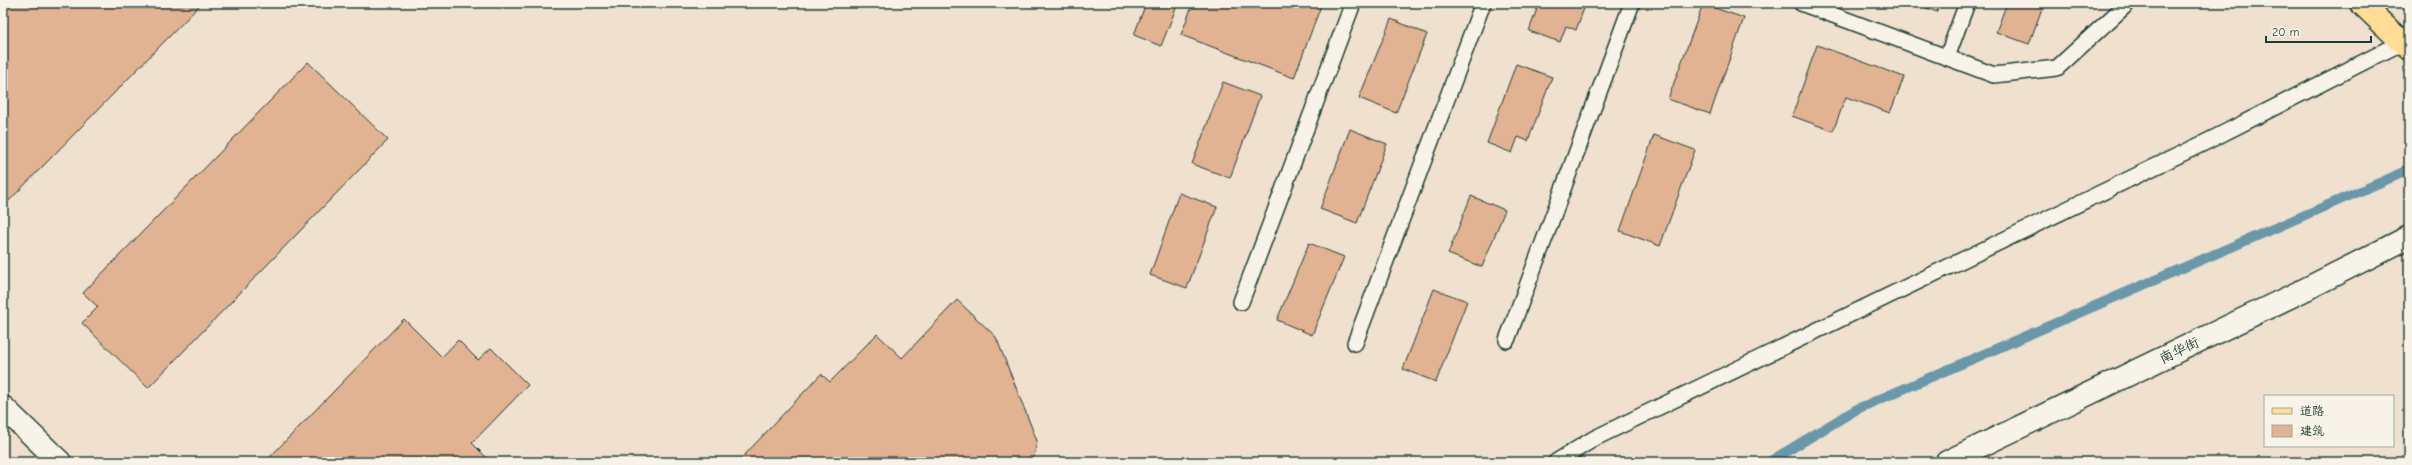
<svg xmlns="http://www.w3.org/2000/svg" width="2412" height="465" font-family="'Comic Neue','LXGW WenKai TC',sans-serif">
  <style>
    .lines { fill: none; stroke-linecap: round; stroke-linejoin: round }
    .stream { stroke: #6898aa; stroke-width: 10 }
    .building { fill: #e1b392; stroke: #1f3d34 }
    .service-casing { stroke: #1f3d34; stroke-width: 18 }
    .minor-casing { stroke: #1f3d34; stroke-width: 25 }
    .primary-casing { stroke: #1f3d34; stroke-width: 25 }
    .service { stroke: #f7f3e8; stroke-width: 15 }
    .minor { stroke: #f7f3e8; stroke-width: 22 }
    .primary { stroke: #ffdd96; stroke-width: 22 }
    .labels { text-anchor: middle; stroke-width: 3.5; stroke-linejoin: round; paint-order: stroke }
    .street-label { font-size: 14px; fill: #1f3d34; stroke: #f7f3e8 }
  </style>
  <rect width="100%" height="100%" fill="#f0e0ce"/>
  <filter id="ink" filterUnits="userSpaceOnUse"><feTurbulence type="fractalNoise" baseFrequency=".025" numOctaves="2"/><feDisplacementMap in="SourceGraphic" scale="8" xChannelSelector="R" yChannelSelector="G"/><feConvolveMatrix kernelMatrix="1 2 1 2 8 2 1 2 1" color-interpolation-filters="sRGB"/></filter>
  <g filter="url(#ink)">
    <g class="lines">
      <polyline class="stream" points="1769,462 1857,409 2409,170"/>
    </g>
    <g class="building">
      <polygon points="3,3 202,3 3,207"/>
      <polygon points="1146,3 1178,3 1161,46 1134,35"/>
      <polygon points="1193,3 1322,3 1294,78 1181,35"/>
      <polygon points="1539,3 1586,3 1576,30 1566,26 1560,42 1529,31"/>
      <polygon points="1919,3 1940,3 1937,12 1918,5"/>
      <polygon points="2007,3 2044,3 2029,44 1996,32"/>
      <polygon points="1703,4 1744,18 1710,114 1668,99"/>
      <polygon points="1391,19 1427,34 1396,113 1359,98"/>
      <polygon points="1817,45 1904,77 1890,113 1846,97 1833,131 1792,116"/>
      <polygon points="308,62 388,140 148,388 82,323 98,307 83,293"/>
      <polygon points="1516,64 1552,77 1528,141 1518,137 1512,153 1487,143"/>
      <polygon points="1223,82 1260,96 1230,178 1192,164"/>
      <polygon points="1350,129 1387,144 1357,223 1320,209"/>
      <polygon points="1654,135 1695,150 1660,246 1620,231"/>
      <polygon points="1179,193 1217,207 1187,288 1150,275"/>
      <polygon points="1471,196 1505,210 1482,267 1448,254"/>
      <polygon points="1309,243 1344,257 1312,335 1277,320"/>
      <polygon points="1434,289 1467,301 1436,382 1403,369"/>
      <polygon points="957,300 996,337 1037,441 1033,462 738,462 821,374 830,382 877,334 902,358"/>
      <polygon points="404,319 442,357 458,340 478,360 491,348 528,385 472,443 491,462 265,462"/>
    </g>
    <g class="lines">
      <defs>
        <g id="service">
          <polyline points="1801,3 1994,75 2057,68 2128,3"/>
          <polyline points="1947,57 1967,3"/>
          <polyline points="1241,302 1353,3"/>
          <polyline points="1507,340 1632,3"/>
          <polyline points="1355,343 1483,3"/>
          <polyline points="1556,462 1595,438 2208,141 2409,39"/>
        </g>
        <g id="minor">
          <polyline points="3,407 60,462"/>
          <polyline points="1947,462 2304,290 2409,237"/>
        </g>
        <polyline id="primary" points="2361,3 2409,49"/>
      </defs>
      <use href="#service" class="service-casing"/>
      <use href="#minor" class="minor-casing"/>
      <use href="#primary" class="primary-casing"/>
      <use href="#service" class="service"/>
      <use href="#minor" class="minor"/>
      <use href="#primary" class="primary"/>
    </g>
  </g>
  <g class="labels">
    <g class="street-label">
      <text transform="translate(2179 350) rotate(-26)" y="5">南华街</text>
    </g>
  </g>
  <rect width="2412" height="465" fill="none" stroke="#f7f3e8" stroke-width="16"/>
  <rect x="8" y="8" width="2396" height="449" fill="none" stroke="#1f3d34" stroke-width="1.5" filter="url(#ink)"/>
  <rect x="2264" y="395" width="130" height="52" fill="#f7f3e8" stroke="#a1aaa0"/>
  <rect x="2272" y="408" width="20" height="6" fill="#ffdd96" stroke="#a1aaa0"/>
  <text x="2300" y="415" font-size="12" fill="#1f3d34">道路</text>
  <rect x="2272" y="425" width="20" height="12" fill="#e1b392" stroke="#a1aaa0"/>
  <text x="2300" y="435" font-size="12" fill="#1f3d34">建筑</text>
  <path d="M2266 36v6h105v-6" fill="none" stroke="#1f3d34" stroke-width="2"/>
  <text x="2272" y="36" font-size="12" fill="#1f3d34" stroke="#f7f3e8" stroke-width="3" paint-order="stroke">20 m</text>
</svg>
